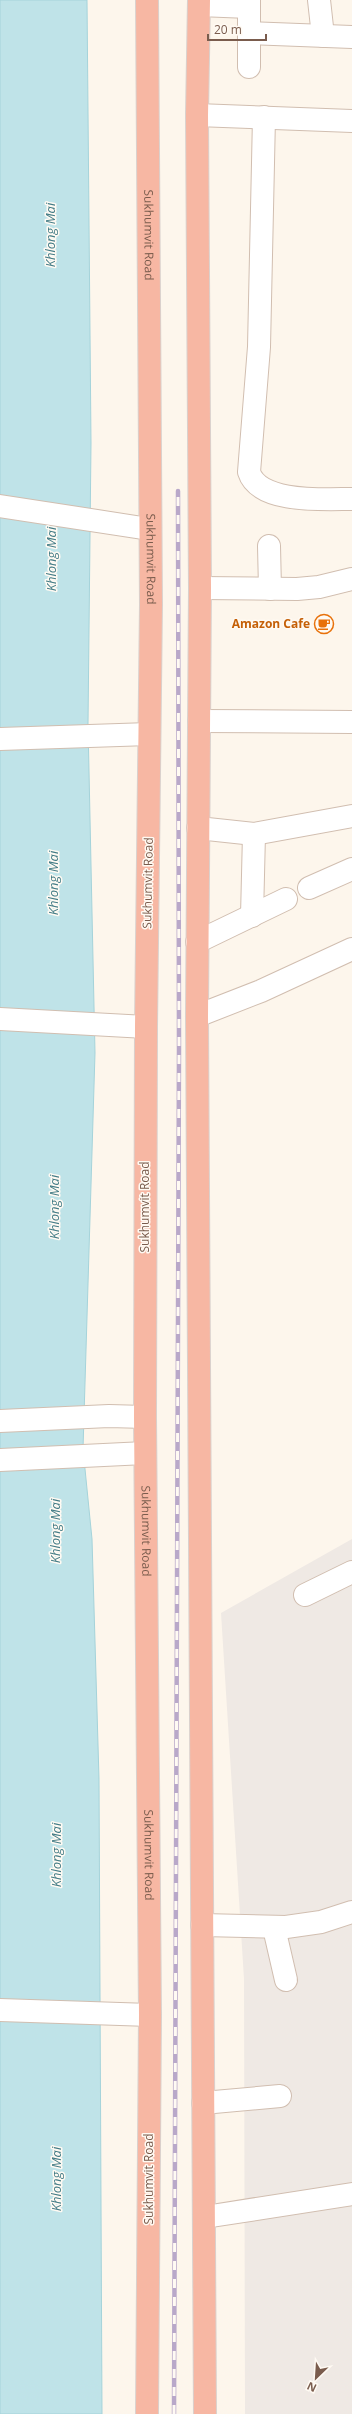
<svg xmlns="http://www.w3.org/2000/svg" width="352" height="2414" font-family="'Open Sans',sans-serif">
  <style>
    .industrial { fill: #efe9e4 }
    .water { fill: #bfe3e8; stroke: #a5d3da }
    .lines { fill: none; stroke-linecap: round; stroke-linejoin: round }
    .minor-casing { stroke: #d1beb0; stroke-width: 24 }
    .highway-casing { stroke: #dad1cd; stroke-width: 24 }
    .minor { stroke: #fff; stroke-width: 22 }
    .highway { stroke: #f7b7a3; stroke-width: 22 }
    .rail-casing { stroke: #b9a8c9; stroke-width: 4.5 }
    .rail { stroke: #fffaf3; stroke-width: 3; stroke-dasharray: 9; stroke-linecap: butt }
    .labels { text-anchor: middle; stroke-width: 3; stroke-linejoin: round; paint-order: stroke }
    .street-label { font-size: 12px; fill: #7a5c4d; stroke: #fffaf3 }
    .food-label { font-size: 12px; font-weight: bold; fill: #c56008; stroke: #fffaf3; text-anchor: end }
    .water-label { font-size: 13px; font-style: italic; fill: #437c86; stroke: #fffaf3 }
  </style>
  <rect width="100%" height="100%" fill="#fdf6ec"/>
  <polygon class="industrial" points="352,1539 352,2414 245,2414 244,1979 221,1613"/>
  <polygon class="water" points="0,0 87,0 91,443 88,724 95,1053 83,1449 92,1539 99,1779 102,2414 0,2414"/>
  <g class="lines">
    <defs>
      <g id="minor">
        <polyline points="319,0 323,36"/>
        <polyline points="199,5 249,7 249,0"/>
        <polyline points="249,33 352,37"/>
        <polyline points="249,67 249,7"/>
        <polyline points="197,115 352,121"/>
        <path d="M264,117L259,347L249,472C259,504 325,499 352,499"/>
        <polyline points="0,506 149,529"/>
        <polyline points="269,546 270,589"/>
        <polyline points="200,588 297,589 319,587 352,579"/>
        <polyline points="199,721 352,722"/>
        <polyline points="0,739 149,734"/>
        <polyline points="198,828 254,834 352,816"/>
        <polyline points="309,888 352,869"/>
        <polyline points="252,916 254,834"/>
        <polyline points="197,942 286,899"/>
        <polyline points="197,1016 261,991 352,949"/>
        <polyline points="0,1019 146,1027"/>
        <polyline points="0,1421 109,1416 145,1417"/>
        <polyline points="0,1460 145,1453"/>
        <polyline points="305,1595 352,1572"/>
        <polyline points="202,1925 286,1927 321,1922 352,1912"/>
        <polyline points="274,1928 286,1980"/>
        <polyline points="0,2010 150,2015"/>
        <polyline points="203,2103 280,2096"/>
        <polyline points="205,2217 352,2194"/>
      </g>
      <g id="highway">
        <path id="s1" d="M147,0L151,604L146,1027L145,1417L150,2015L147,2414"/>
        <polyline points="199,0 197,115 200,588 197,1016 205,2414"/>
      </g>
    </defs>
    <use href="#minor" class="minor-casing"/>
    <use href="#highway" class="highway-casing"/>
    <use href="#minor" class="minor"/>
    <use href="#highway" class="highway"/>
    <defs>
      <polyline id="rail" points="174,2414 179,1048 178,491"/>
    </defs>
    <use href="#rail" class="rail-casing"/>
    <use href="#rail" class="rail"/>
  </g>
  <defs>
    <symbol id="cafe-ring" viewBox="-11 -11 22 22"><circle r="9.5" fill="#fffaf3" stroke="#e8710a" stroke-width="1.5"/><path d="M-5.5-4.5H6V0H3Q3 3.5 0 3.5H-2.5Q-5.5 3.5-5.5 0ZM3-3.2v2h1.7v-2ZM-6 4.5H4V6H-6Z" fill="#e8710a"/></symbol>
  </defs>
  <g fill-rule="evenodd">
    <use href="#cafe-ring" x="313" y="613" width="22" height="22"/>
  </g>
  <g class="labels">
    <g class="street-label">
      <text dy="4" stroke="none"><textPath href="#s1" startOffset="235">Sukhumvit Road</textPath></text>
      <text dy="4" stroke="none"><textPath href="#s1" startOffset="559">Sukhumvit Road</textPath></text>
      <text transform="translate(148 883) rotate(-89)" y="4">Sukhumvit Road</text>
      <text transform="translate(145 1207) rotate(-90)" y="4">Sukhumvit Road</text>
      <text dy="4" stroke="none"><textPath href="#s1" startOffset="1531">Sukhumvit Road</textPath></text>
      <text dy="4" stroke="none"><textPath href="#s1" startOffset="1855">Sukhumvit Road</textPath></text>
      <text transform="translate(149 2179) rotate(-90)" y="4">Sukhumvit Road</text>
    </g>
    <g class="food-label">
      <text x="310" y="628">Amazon Cafe</text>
    </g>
    <g class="water-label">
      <text transform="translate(50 235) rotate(-90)" y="5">Khlong Mai</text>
      <text transform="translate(51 559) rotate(-90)" y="5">Khlong Mai</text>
      <text transform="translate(53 883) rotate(-90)" y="5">Khlong Mai</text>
      <text transform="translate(54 1207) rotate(-90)" y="5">Khlong Mai</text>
      <text transform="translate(55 1531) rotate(-90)" y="5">Khlong Mai</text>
      <text transform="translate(56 1855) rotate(-90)" y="5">Khlong Mai</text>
      <text transform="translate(56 2179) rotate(-90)" y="5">Khlong Mai</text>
    </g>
  </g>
  <g transform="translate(316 2378) rotate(205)" stroke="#fffaf3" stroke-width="3" paint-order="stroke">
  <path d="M0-3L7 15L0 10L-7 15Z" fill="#7a5c4d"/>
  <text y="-6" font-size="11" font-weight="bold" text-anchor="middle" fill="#7a5c4d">N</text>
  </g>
  <path d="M208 34v6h58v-6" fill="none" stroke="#7a5c4d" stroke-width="2"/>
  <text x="214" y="34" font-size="12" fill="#7a5c4d" stroke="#fffaf3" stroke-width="3" paint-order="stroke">20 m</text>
</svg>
